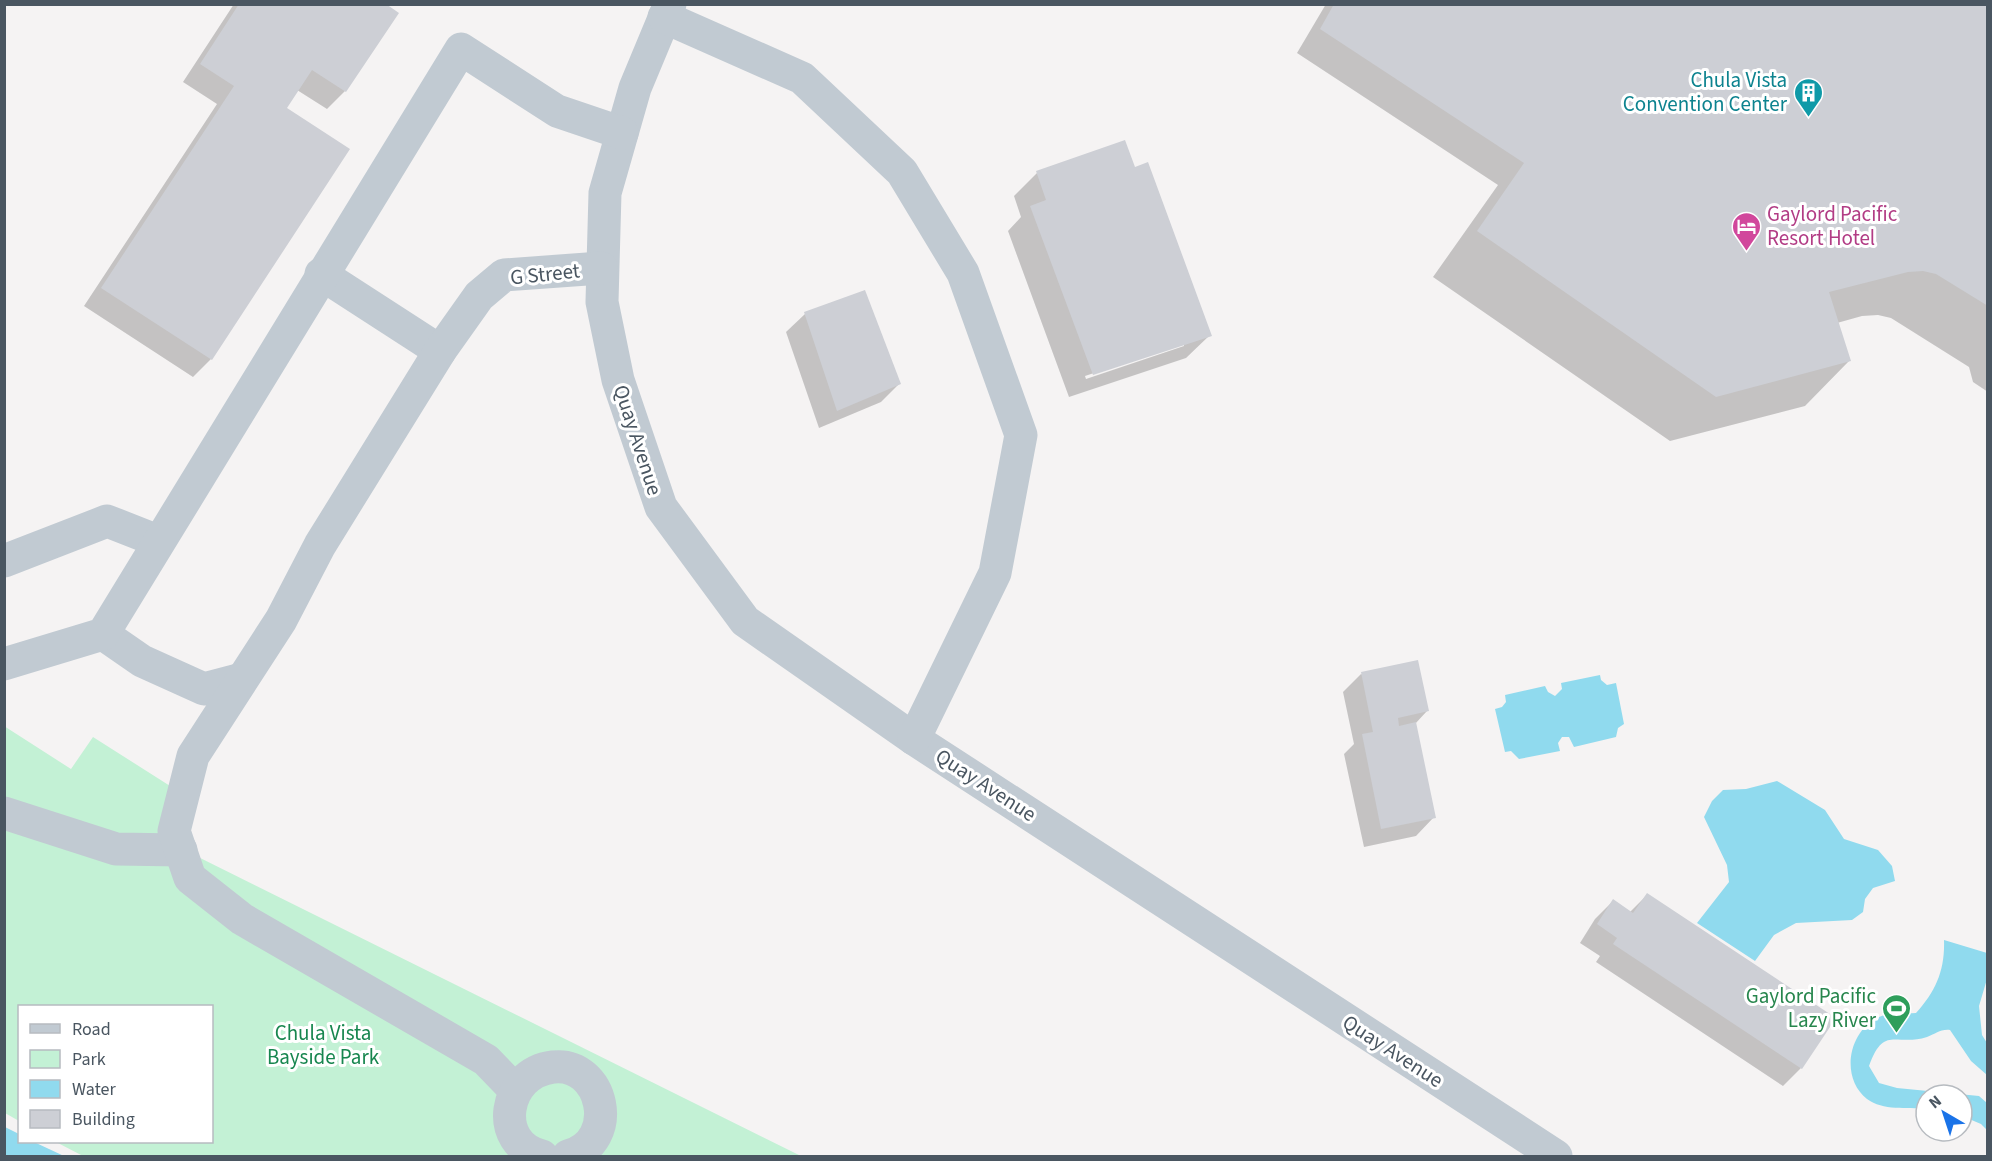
<svg xmlns="http://www.w3.org/2000/svg" width="1992" height="1161" font-family="'Source Sans 3',sans-serif">
  <style>
    .green { fill: #c3f1d5 }
    .water { fill: #90daee }
    .shadow { fill: #0003; fill-rule: evenodd }
    .building { fill: #cdcfd5 }
    .lines { fill: none; stroke-linecap: round; stroke-linejoin: round }
    .minor { stroke: #c1cad2; stroke-width: 33 }
    .labels { text-anchor: middle; stroke-width: 6; stroke-linejoin: round; paint-order: stroke }
    .culture-label { font-size: 21px; fill: #0d838f; stroke: #fff; text-anchor: end }
    .hotel-label { font-size: 21px; fill: #b23c85; stroke: #fff; text-anchor: start }
    .street-label { font-size: 21px; fill: #4a5661; stroke: #fff }
    .leisure-label { font-size: 21px; fill: #27864d; stroke: #fff; text-anchor: end }
    .park-label { font-size: 21px; fill: #17864f; stroke: #fff }
  </style>
  <rect width="100%" height="100%" fill="#f5f3f3"/>
  <polygon class="green" points="4,726 71,769 93,737 189,798 166,841 801,1156 83,1156 56,1142 212,1142 212,1006 20,1006 19,1121 5,1113"/>
  <g class="water">
    <polygon points="1600,675 1601,680 1607,685 1616,683 1624,724 1618,728 1616,737 1574,747 1569,737 1562,737 1558,743 1560,751 1519,759 1511,751 1505,752 1495,709 1502,707 1506,702 1505,695 1545,686 1548,692 1555,696 1562,689 1561,683"/>
    <polygon points="1777,781 1825,810 1844,839 1878,850 1892,866 1895,881 1873,888 1865,899 1863,912 1852,920 1796,923 1774,935 1755,961 1697,923 1729,882 1727,865 1704,817 1712,801 1723,790 1746,789"/>
    <path d="M1944,940L1987,953V979L1979,1006L1982,1035L1987,1043V1075L1971,1061L1950,1030C1940,1029 1936,1034 1927,1037C1896,1047 1884,1024 1869,1066L1879,1083L1897,1088L1979,1096L1987,1103V1130L1981,1124L1962,1116V1095H1926V1109C1907,1107 1883,1111 1867,1099C1840,1078 1848,1031 1879,1017C1889,1012 1905,1014 1916,1013C1936,991 1945,970 1944,940Z"/>
    <polygon points="5,1127 19,1134 20,1142 34,1142 64,1156 5,1156"/>
  </g>
  <g class="shadow">
    <polygon points="234,4 383,4 345,91 327,109 297,90 285,108 211,359 193,377 84,306 217,104 183,82"/>
    <polygon points="1326,4 1988,4 1988,392 1973,382 1969,367 1891,318 1878,315 1862,316 1837,323 1849,361 1805,406 1670,441 1433,277 1498,185 1297,53"/>
    <path d="M1134,169L1210,335L1186,358L1069,397L1008,231L1021,217L1014,196L1037,173ZM1184,343V346L1086,379L1085,376Z"/>
    <polygon points="864,291 899,384 881,402 819,428 786,332 805,314"/>
    <polygon points="1361,674 1427,711 1415,724 1434,817 1416,836 1364,847 1344,754 1354,744 1343,692"/>
    <polygon points="1647,895 1801,1068 1783,1086 1596,962 1600,956 1580,943 1595,919 1613,901 1630,912"/>
  </g>
  <g class="building">
    <polygon points="239,4 386,4 399,13 346,92 312,70 287,108 350,149 212,360 101,288 234,86 200,64"/>
    <polygon points="1334,4 1988,4 1988,306 1936,274 1923,271 1908,272 1829,292 1851,361 1716,397 1477,231 1524,163 1320,29"/>
    <polygon points="1125,140 1135,167 1148,162 1212,336 1093,375 1030,206 1046,200 1036,171"/>
    <polygon points="865,290 901,384 837,411 804,312"/>
    <polygon points="1418,660 1429,711 1398,718 1399,726 1416,722 1436,818 1381,829 1362,734 1373,732 1361,672"/>
    <polygon points="1647,893 1836,1018 1802,1069 1613,944 1617,938 1597,924 1613,899 1633,913"/>
  </g>
  <g class="lines">
    <g class="minor">
      <polyline points="670,4 635,88 605,193 602,302 618,380 661,507 745,621 914,739 1556,1156"/>
      <polyline points="664,17 802,78 902,172 963,273 1021,435 995,573 914,739"/>
      <polyline points="321,274 440,351"/>
      <polyline points="4,561 107,521 158,541"/>
      <polyline points="103,634 142,661 204,689 242,679"/>
      <polyline points="4,664 103,634 461,49 557,111 622,133"/>
      <polyline points="4,813 116,849 181,850"/>
      <polyline points="515,1090 486,1060 242,919 190,878 174,831 193,756 281,620 320,545 440,351 479,296 504,275 601,268"/>
      <path d="M542,1156C492,1144 503,1073 553,1067C603,1061 622,1141 568,1156"/>
    </g>
  </g>
  <defs>
    <symbol id="building-pin" viewBox="-11 -11 22 30"><path d="M0 17L-7.5 6A9.5 9.5 0 1 1 7.5 6Z" fill="#0f9aa8" stroke="#fff"/><path d="M-4-6H4V6H1V3H-1V6H-4ZM-2.5-4.3h1.7v1.8h-1.7ZM.8-4.3h1.7v1.8H.8ZM-2.5-1h1.7V.8h-1.7ZM.8-1h1.7V.8H.8Z" fill="#fff"/></symbol>
    <symbol id="hotel-pin" viewBox="-11 -11 22 30"><path d="M0 17L-7.5 6A9.5 9.5 0 1 1 7.5 6Z" fill="#d1479c" stroke="#fff"/><path d="M-6-4.5h1.5V1H6V5H4.5V3h-9V5H-6ZM-4 0a1.8 1.8 0 1 1 3.6 0ZM.5 0V-2.5h3Q6-2.5 6 0Z" fill="#fff"/></symbol>
    <symbol id="stadium-pin" viewBox="-11 -11 22 30"><path d="M0 17L-7.5 6A9.5 9.5 0 1 1 7.5 6Z" fill="#2e9e5b" stroke="#fff"/><path d="M0-5a6.5 5 0 1 0 0 10a6.5 5 0 1 0 0-10ZM-3.5-1.8h7v3.6h-7Z" fill="#fff"/></symbol>
  </defs>
  <g fill-rule="evenodd">
    <use href="#building-pin" x="1792" y="76" width="33" height="45"/>
    <use href="#hotel-pin" x="1730" y="210" width="33" height="45"/>
    <use href="#stadium-pin" x="1880" y="992" width="33" height="45"/>
  </g>
  <g class="labels">
    <g class="culture-label">
      <text x="1787" y="87">Chula Vista<tspan x="1787" dy="24">Convention Center</tspan></text>
    </g>
    <g class="hotel-label">
      <text x="1767" y="221">Gaylord Pacific<tspan x="1767" dy="24">Resort Hotel</tspan></text>
    </g>
    <g class="street-label">
      <text transform="translate(545 274) rotate(-6)" y="7">G Street</text>
      <text transform="translate(638 440) rotate(72)" y="7">Quay Avenue</text>
      <text transform="translate(986 785) rotate(33)" y="7">Quay Avenue</text>
      <text transform="translate(1393 1051) rotate(33)" y="7">Quay Avenue</text>
    </g>
    <g class="leisure-label">
      <text x="1876" y="1003">Gaylord Pacific<tspan x="1876" dy="24">Lazy River</tspan></text>
    </g>
    <g class="park-label">
      <text x="323" y="1040">Chula Vista<tspan x="323" dy="24">Bayside Park</tspan></text>
    </g>
  </g>
  <rect width="1992" height="1161" fill="none" stroke="#4a5661" stroke-width="12"/>
  <rect x="18" y="1005" width="195" height="138" fill="#ffffff" stroke="#b7bbc0" stroke-width="1.5"/>
  <rect x="30" y="1024" width="30" height="9" fill="#c1cad2" stroke="#b7bbc0" stroke-width="1.5"/>
  <text x="72" y="1035" font-size="18" fill="#4a5661">Road</text>
  <rect x="30" y="1050" width="30" height="18" fill="#c3f1d5" stroke="#b7bbc0" stroke-width="1.5"/>
  <text x="72" y="1065" font-size="18" fill="#4a5661">Park</text>
  <rect x="30" y="1080" width="30" height="18" fill="#90daee" stroke="#b7bbc0" stroke-width="1.5"/>
  <text x="72" y="1095" font-size="18" fill="#4a5661">Water</text>
  <rect x="30" y="1110" width="30" height="18" fill="#cdcfd5" stroke="#b7bbc0" stroke-width="1.5"/>
  <text x="72" y="1125" font-size="18" fill="#4a5661">Building</text>
  <g transform="translate(1944 1113) rotate(321)"><circle r="28" fill="#ffffff" stroke="#b7bbc0" stroke-width="1.5"/>
  <path d="M0-4.5L10 22L0 15L-10 22Z" fill="#1a73e8"/>
  <text y="-9" font-size="16" font-weight="bold" text-anchor="middle" fill="#4a5661">N</text>
  </g>
</svg>
